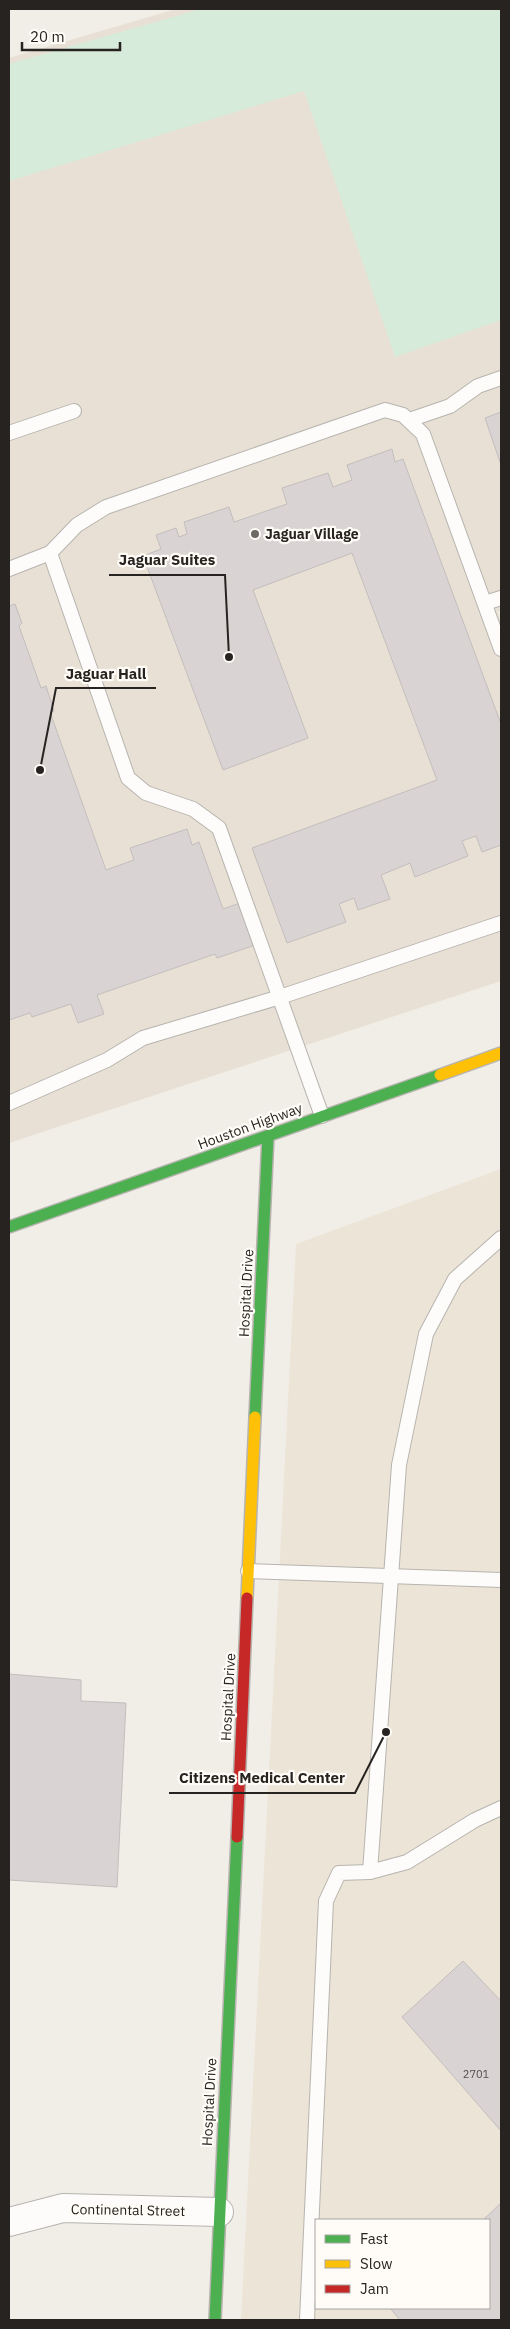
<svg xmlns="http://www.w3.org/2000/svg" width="510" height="2329" font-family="'IBM Plex Sans',sans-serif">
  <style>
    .built { fill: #e8e0d4 }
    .medical { fill: #ece4d6; fill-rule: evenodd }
    .green { fill: #d6ebd9 }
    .building { fill: #d9d4d3; stroke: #c2bebd }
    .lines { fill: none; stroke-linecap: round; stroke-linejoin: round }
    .lane-casing { stroke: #b7b4af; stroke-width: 16 }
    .street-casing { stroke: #b7b4af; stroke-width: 30 }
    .fast-casing { stroke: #b7b4af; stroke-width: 14 }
    .slow-casing { stroke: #b7b4af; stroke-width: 14 }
    .jam-casing { stroke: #b7b4af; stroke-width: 14 }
    .lane { stroke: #fdfcfb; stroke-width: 14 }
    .street { stroke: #fdfcfb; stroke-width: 28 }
    .fast { stroke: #4caf50; stroke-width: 11 }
    .slow { stroke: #ffc107; stroke-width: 11 }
    .jam { stroke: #c62828; stroke-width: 11 }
    .poi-dot { fill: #6d6a66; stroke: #fffcf8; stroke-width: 2 }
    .labels { text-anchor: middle; stroke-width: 4.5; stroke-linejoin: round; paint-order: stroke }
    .number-label { font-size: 11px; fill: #534f4d }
    .poi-label { font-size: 14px; font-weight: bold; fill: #262320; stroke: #fffcf8; text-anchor: start }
    .street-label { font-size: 14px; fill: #262320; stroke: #fffcf8 }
    .leader { fill: none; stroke: #262320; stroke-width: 2 }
    .callout-dot { fill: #262320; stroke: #fffcf8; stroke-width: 2 }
    .callout-label { font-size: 15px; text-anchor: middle; font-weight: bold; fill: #262320; stroke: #fffcf8; stroke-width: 4.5; stroke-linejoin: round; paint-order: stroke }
  </style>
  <rect width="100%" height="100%" fill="#f1ede7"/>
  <polygon class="built" points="176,9 501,9 501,412 485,418 501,465 501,610 498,612 501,621 501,981 9,1143 9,1020 30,1013 32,1017 71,1004 78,1023 104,1014 97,995 215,954 217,958 257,944 243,902 223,909 199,843 192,845 187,829 131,848 134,860 106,870 50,712 54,710 46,686 41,688 19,626 22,623 15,604 9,606 9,58"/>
  <path class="medical" d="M501,1169V2320H241L296,1244ZM316,2220H489V2308H316Z"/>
  <polygon class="green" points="201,9 501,9 501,320 395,357 304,91 9,181 9,64"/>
  <g class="building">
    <polygon points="501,412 501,465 485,418"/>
    <polygon points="392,449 395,462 403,459 501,724 501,845 482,852 476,836 462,841 468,856 415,877 410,863 381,875 390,899 358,910 354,898 339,904 346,922 287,943 252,848 437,780 352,553 253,590 308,738 223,770 143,556 161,549 156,535 176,528 179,537 187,534 184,522 229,507 234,522 287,504 282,488 328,473 333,487 352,480 347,465"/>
    <polygon points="15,604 22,623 19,626 41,688 46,686 54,711 50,712 106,870 134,860 130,848 187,829 192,845 199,842 223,909 243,902 258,944 217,958 215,954 97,995 104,1014 78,1023 71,1004 32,1017 30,1013 9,1020 9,606"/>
    <polygon points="9,1674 81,1680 81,1701 126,1703 117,1887 9,1880"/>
    <polygon points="463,1961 501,2001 501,2131 402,2017"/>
    <polygon points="501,2203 501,2320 400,2320 390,2308 489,2308 489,2220 483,2220"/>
  </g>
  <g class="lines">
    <defs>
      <g id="lane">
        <polyline points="409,420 450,406 478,386 501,378"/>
        <polyline points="9,433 74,411"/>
        <polyline points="50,553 77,525 106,507 385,410 403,415 423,434 501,649"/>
        <polyline points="9,569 50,553 128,778 146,793 193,809 219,828 322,1116"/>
        <polyline points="485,603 501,598"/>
        <polyline points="9,1103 107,1060 143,1038 280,997 501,923"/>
        <polyline points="248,1571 501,1580"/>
        <polyline points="370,1872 399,1465 426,1334 455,1279 501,1238"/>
        <polyline points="307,2320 326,1901 339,1873 370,1872 407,1862 475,1820 501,1808"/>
      </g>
      <polyline id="street" points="9,2222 63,2208 219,2212"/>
      <g id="fast">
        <polyline points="9,1227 440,1075"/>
        <polyline points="255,1417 268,1136"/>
        <polyline points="215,2320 237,1837"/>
      </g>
      <g id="slow">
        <polyline points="440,1075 501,1053"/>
        <polyline points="247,1598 255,1417"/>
      </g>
      <polyline id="jam" points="237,1837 247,1598"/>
    </defs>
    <use href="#lane" class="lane-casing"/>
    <use href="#street" class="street-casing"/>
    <use href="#fast" class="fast-casing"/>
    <use href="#slow" class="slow-casing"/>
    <use href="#jam" class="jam-casing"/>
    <use href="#lane" class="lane"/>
    <use href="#street" class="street"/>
    <use href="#fast" class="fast"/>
    <use href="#slow" class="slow"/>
    <use href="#jam" class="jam"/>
  </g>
  <circle class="poi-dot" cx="255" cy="534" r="5"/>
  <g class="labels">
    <g class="number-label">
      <text x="476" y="2078">2701</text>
    </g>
    <g class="poi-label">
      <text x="265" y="539">Jaguar Village</text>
    </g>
    <g class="street-label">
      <text transform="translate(250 1126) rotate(-20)" y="5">Houston Highway</text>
      <text transform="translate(246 1293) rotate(-87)" y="5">Hospital Drive</text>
      <text transform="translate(228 1697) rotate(-87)" y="5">Hospital Drive</text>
      <text transform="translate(209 2102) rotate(-87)" y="5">Hospital Drive</text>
      <text transform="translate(128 2210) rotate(1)" y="5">Continental Street</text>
    </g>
  </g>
  <path class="leader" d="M229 657L225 575H109M40 770L56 688H156M386 1732L355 1793H169"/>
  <g class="callout-dot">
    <circle cx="229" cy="657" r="5"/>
    <circle cx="40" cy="770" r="5"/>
    <circle cx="386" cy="1732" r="5"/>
  </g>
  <g class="callout-label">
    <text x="167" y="565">Jaguar Suites</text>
    <text x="106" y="679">Jaguar Hall</text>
    <text x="262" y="1783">Citizens Medical Center</text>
  </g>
  <rect width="510" height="2329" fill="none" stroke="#262320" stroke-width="20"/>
  <rect x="315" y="2219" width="175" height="90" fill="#fffcf8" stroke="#a8a5a2"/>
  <rect x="325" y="2235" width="25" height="8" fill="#4caf50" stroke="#a8a5a2"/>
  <text x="360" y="2244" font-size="15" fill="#262320">Fast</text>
  <rect x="325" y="2260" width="25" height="8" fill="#ffc107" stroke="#a8a5a2"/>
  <text x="360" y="2269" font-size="15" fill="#262320">Slow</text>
  <rect x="325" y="2285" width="25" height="8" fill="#c62828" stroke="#a8a5a2"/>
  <text x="360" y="2294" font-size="15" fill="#262320">Jam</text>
  <path d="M22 42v8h98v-8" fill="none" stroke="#262320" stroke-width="2.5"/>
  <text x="30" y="42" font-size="15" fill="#262320" stroke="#fffcf8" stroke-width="4" paint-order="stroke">20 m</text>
</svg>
